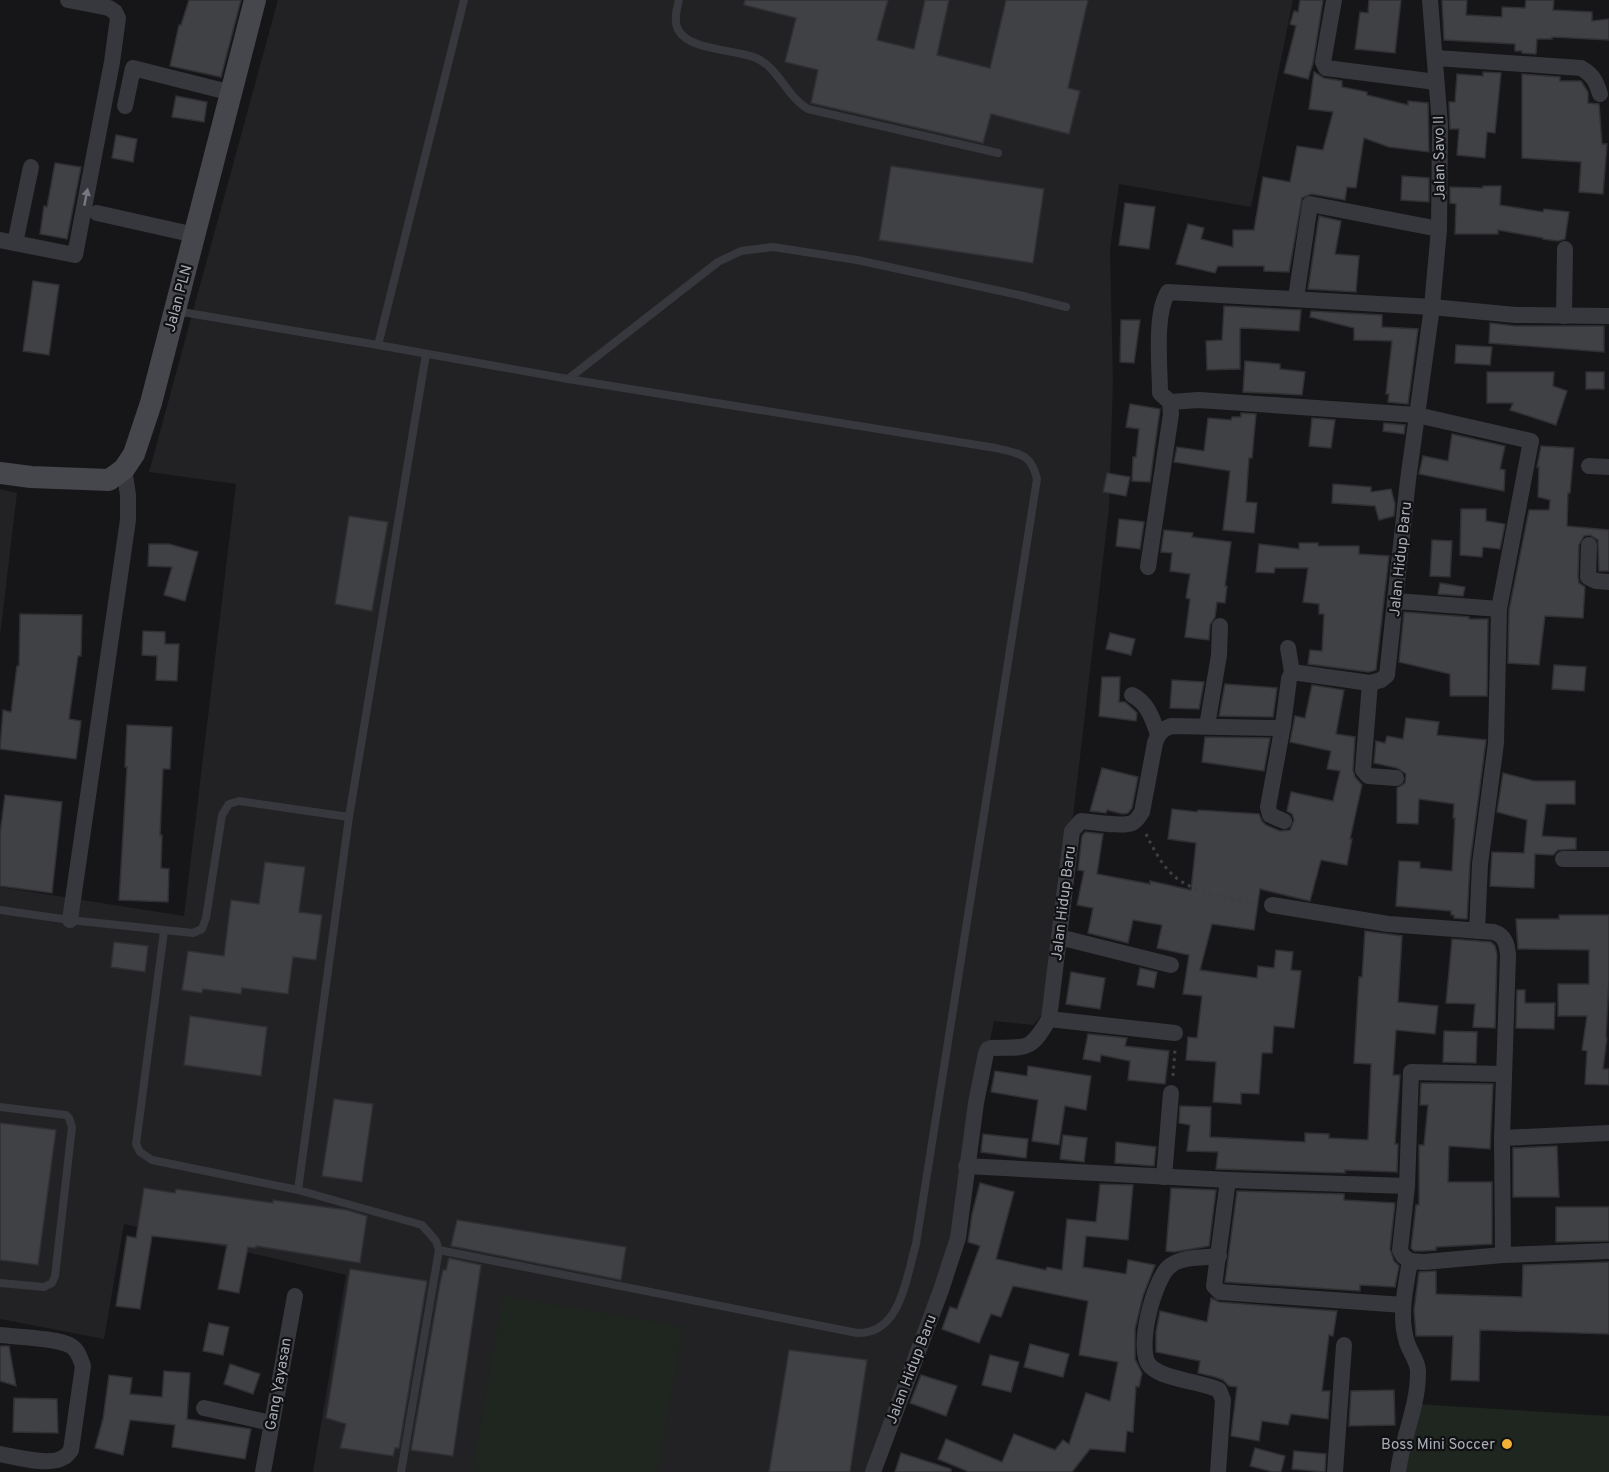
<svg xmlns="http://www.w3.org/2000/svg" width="1609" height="1472" font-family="Overpass,sans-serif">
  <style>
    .built { fill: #222225 }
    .green { fill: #1e261f }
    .building { fill: #404145; stroke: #303034; stroke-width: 1.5 }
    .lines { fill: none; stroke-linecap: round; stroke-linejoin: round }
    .path { stroke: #3d3f44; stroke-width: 3; stroke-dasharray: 3 4.5; stroke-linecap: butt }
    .lane { stroke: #37383d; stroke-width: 8 }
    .street { stroke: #37383d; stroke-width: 16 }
    .secondary { stroke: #45474d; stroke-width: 22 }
    .oneway { fill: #757881 }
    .poi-dot { fill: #f2b134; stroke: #111113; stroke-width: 2 }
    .labels { text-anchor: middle; stroke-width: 4.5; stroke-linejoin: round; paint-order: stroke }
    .street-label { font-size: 15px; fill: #a8adb8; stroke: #111113 }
    .poi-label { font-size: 15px; fill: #a8adb8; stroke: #111113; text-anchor: end }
  </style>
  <rect width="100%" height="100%" fill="#161618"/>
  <g class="built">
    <polygon points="278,0 1293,0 1251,207 1119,184 1110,249 1113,381 1109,508 1059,937 1053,1002 1033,1025 994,1021 941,1283 871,1472 313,1472 346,1275 124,1224 104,1339 0,1319 0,887 184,916 236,484 149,472"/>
    <polygon points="0,489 17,493 0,636"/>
  </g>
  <g class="green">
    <polygon points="503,1296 683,1327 657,1472 472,1472"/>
    <polygon points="1415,1404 1609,1416 1609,1472 1399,1472"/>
  </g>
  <g class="building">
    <polygon points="189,0 241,0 221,77 170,66 179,25 181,25"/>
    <polygon points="745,0 888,0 877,40 914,49 925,0 949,0 937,55 990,68 1006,0 1088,0 1068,88 1080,91 1069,134 991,114 983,143 811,103 818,70 785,62 796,18 744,5"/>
    <polygon points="1300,0 1323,0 1313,63 1308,79 1284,73 1296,26 1290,24 1294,11 1298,12"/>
    <polygon points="1369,0 1401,0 1395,53 1355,49 1360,12 1368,13"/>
    <polygon points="1442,0 1467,0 1466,15 1502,17 1502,7 1525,8 1526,0 1554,0 1553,10 1592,12 1592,21 1609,19 1609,40 1552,37 1552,39 1537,39 1536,54 1522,53 1522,51 1515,51 1515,44 1444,40"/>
    <polygon points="1314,72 1324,78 1342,81 1342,87 1367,92 1367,95 1408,105 1408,101 1428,103 1429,152 1389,147 1364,138 1356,188 1347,187 1345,200 1311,194 1302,198 1289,272 1264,271 1264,266 1218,266 1215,273 1176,264 1188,224 1204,228 1201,239 1233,247 1233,230 1254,230 1263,177 1290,182 1297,146 1323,150 1333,112 1309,109"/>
    <polygon points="1483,72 1501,73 1495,133 1487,132 1485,158 1457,155 1459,129 1450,129 1449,102 1455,102 1457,74 1483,76"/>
    <polygon points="1522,74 1560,77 1560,81 1581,81 1588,92 1588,103 1599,104 1602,144 1607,144 1603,194 1579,192 1581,162 1522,158"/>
    <polygon points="176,96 207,102 204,122 172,117"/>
    <polygon points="116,135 137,139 133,162 112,158"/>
    <polygon points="55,163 81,167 67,239 40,234 44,206 47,207"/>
    <polygon points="891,166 1044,189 1033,263 879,240"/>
    <polygon points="1402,176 1429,178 1429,202 1401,200"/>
    <polygon points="1483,186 1501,186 1500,205 1543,212 1544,209 1569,212 1565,239 1558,241 1543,239 1543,238 1498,230 1498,234 1455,234 1456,204 1450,203 1450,187 1483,188"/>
    <polygon points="1125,203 1155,207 1149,249 1119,245"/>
    <polygon points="1319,216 1341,221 1335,254 1359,256 1356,292 1308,289"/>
    <polygon points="33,281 59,285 49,355 23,351"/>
    <polygon points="1224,306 1301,310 1299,331 1242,328 1240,329 1240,369 1207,370 1206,341 1222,340"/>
    <polygon points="1311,311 1382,315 1382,327 1418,329 1408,404 1388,402 1389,394 1386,394 1392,341 1354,340 1354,328 1310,317"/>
    <polygon points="1121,320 1140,320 1134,363 1120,362"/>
    <polygon points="1490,323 1515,326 1604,326 1604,352 1489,343"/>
    <polygon points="1456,345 1492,347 1490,365 1455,363"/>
    <polygon points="1245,361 1280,364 1280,369 1305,372 1302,395 1243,392"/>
    <polygon points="1487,372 1554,372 1553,386 1567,391 1556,425 1510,410 1513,403 1487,403"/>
    <rect x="1586" y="372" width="18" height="17"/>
    <polygon points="1130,404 1160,409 1150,482 1132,481 1133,457 1136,457 1139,429 1126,427"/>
    <polygon points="1241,413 1256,414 1252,458 1249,458 1246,502 1257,503 1254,533 1223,530 1230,471 1174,462 1177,447 1204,451 1208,418 1231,420 1232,417 1241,417"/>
    <polygon points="1312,418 1335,420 1331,448 1309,446"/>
    <polygon points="1384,423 1405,425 1404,434 1383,431"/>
    <polygon points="1452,434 1505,446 1500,469 1505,470 1504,491 1419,474 1423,456 1448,461"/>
    <polygon points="1541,446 1574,448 1570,493 1568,493 1567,526 1609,530 1609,571 1599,571 1598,540 1590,535 1584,536 1579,545 1578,577 1579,583 1585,587 1583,618 1545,616 1539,665 1508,663 1509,610 1529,510 1549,510 1550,500 1538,497 1539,467 1537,467"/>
    <polygon points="1107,473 1130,477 1126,496 1103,492"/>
    <polygon points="1333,484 1371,487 1371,492 1391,489 1395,504 1394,516 1379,520 1375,506 1332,503"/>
    <polygon points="1461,509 1486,509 1486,521 1505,524 1500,549 1483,547 1482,557 1460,555"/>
    <polygon points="349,516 388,522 372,611 335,604"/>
    <polygon points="1119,519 1144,522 1140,549 1116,546"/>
    <polygon points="1164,530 1193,533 1192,537 1231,542 1225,586 1227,586 1225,603 1217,602 1215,617 1210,625 1209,640 1185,637 1190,599 1186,598 1190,574 1170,571 1172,553 1161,552"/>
    <polygon points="1432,540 1452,541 1450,577 1430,576"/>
    <polygon points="1299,543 1318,543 1318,546 1359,546 1359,554 1389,556 1376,670 1369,672 1308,664 1310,650 1322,651 1324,614 1319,614 1319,604 1303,602 1308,568 1275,568 1274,573 1256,572 1259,544 1299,549"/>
    <polygon points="149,544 169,544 198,552 185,601 164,595 172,567 148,566"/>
    <polygon points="1440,583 1465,587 1463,596 1438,594"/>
    <polygon points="1404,612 1469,617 1469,619 1488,619 1487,696 1450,696 1450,674 1399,662"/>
    <polygon points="20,614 82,615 81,656 78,656 69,719 81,721 76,759 0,749 3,710 11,712 17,666 19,666"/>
    <polygon points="143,631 165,632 165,644 179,644 177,681 156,680 157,656 142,655"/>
    <polygon points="1110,633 1135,639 1131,655 1106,649"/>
    <polygon points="1554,665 1586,667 1584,691 1552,689"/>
    <polygon points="1102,677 1120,677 1119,702 1125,702 1134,710 1137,713 1136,721 1099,716"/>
    <polygon points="1172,680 1204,682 1199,709 1170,708"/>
    <polygon points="1225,684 1277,688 1273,717 1219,716"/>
    <polygon points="1312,685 1344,690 1336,734 1355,737 1353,770 1355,777 1362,785 1350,839 1352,839 1347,865 1321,860 1310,901 1260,889 1254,930 1212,924 1200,970 1257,978 1258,966 1274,968 1276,950 1293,952 1291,970 1301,971 1294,1028 1274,1026 1272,1053 1262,1053 1259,1094 1241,1093 1241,1104 1213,1102 1216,1062 1186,1060 1188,1037 1197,1038 1202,996 1183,994 1189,955 1157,948 1162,925 1133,920 1128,943 1088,933 1093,908 1077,905 1084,871 1078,870 1082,836 1085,832 1103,834 1097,874 1150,884 1150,881 1191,890 1196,843 1168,839 1172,809 1197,812 1198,810 1259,814 1262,821 1266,825 1280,831 1290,830 1294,820 1292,814 1287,811 1291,792 1333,801 1340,771 1327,769 1331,751 1290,742 1295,716 1305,718"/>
    <polygon points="1406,718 1439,722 1437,735 1486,740 1470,863 1467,919 1454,918 1454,915 1451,915 1451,911 1396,906 1399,861 1420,862 1420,868 1452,871 1455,818 1453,818 1454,804 1419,799 1418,824 1397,823 1397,788 1405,783 1406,774 1397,768 1374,763 1376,741 1385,743 1387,736 1403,739"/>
    <polygon points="127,725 172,727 170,769 163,769 160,835 162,835 161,868 169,869 168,902 119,900 127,767 125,767"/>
    <polygon points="1205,737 1270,738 1264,771 1202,762"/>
    <polygon points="1102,768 1138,777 1132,808 1128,813 1123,814 1107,810 1106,813 1090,811"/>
    <polygon points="1503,773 1534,781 1575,781 1575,804 1546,804 1542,836 1576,838 1576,849 1558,850 1553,855 1535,854 1534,888 1490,886 1492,852 1524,853 1527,820 1497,812"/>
    <polygon points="5,795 62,802 52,893 0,886 0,834"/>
    <polygon points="265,862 305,867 299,912 322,915 316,960 293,957 288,994 242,988 241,994 203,989 202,993 182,990 188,951 224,956 231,900 259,904"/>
    <polygon points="1559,915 1609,915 1609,980 1606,1037 1607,1038 1603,1069 1609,1069 1609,1085 1585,1084 1587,1051 1582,1050 1587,1016 1558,1016 1558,984 1589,984 1589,950 1518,949 1516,919 1559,919"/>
    <polygon points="1365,931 1402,936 1398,1002 1438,1006 1435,1034 1396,1030 1393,1075 1400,1075 1395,1144 1398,1144 1397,1172 1345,1170 1345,1173 1216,1169 1218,1152 1187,1151 1190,1125 1179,1123 1180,1106 1211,1107 1210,1137 1305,1142 1305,1133 1329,1134 1329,1138 1368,1140 1371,1064 1354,1063 1359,977 1362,977"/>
    <polygon points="1452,939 1491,942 1495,946 1497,955 1495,1028 1473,1027 1475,1004 1446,1003"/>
    <polygon points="114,942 148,946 145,972 111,967"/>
    <polygon points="1140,968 1157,972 1154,988 1137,985"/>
    <polygon points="1071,972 1105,978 1100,1009 1066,1004"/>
    <polygon points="1517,990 1525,990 1525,1003 1555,1003 1554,1029 1516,1028"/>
    <polygon points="190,1016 267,1027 261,1076 184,1065"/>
    <polygon points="1444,1031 1477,1032 1476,1063 1443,1062"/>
    <polygon points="1088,1034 1127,1038 1125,1046 1169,1051 1165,1084 1128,1080 1130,1061 1101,1055 1100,1062 1083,1059"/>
    <polygon points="1028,1066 1091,1076 1086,1110 1065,1106 1059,1145 1032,1141 1038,1100 991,1092 995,1071 1027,1076"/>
    <polygon points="1421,1083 1493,1084 1490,1149 1449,1146 1448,1182 1492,1182 1492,1244 1436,1247 1436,1250 1424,1251 1414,1251 1411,1248 1416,1205 1419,1205 1419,1145 1424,1145 1428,1105 1420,1105"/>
    <polygon points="334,1099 373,1104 362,1182 322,1176"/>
    <polygon points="0,1123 56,1130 38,1265 0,1260"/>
    <polygon points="983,1134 1028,1139 1026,1158 981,1152"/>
    <polygon points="1063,1135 1087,1138 1084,1162 1060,1159"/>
    <polygon points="1116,1142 1156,1147 1154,1166 1115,1163"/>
    <polygon points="1557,1146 1559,1197 1513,1197 1513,1148"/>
    <polygon points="980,1183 1014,1192 996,1259 1046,1270 1047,1267 1062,1270 1067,1219 1096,1222 1100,1184 1133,1185 1128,1240 1086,1236 1083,1267 1126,1274 1128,1260 1155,1265 1143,1296 1135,1329 1135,1359 1142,1373 1139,1387 1136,1386 1133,1432 1127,1431 1125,1452 1090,1449 1072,1472 969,1472 938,1459 946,1439 1002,1462 1014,1434 1055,1450 1063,1440 1069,1444 1086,1393 1110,1401 1118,1362 1079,1355 1088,1301 1013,1286 1001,1317 991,1314 979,1343 942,1329 950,1307 957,1309 980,1246 968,1242 972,1214"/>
    <polygon points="144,1188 175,1193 176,1189 273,1203 273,1200 347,1210 367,1216 360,1263 256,1246 256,1248 248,1247 239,1293 218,1289 227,1245 152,1236 140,1309 116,1306 127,1236 136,1238"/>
    <polygon points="1171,1188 1216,1190 1209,1246 1174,1252 1166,1251"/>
    <polygon points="1237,1191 1344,1194 1344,1200 1395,1203 1390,1249 1394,1261 1399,1266 1395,1287 1360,1285 1360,1291 1225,1282"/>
    <polygon points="1556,1207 1609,1207 1609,1241 1556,1242"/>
    <polygon points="457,1220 626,1247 621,1280 451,1246"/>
    <polygon points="449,1258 481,1265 453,1456 411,1450 440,1283 443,1270 446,1270"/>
    <polygon points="1609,1262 1609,1334 1480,1330 1479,1381 1451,1380 1453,1336 1416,1336 1414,1310 1419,1272 1436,1271 1436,1294 1522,1297 1523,1265"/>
    <polygon points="350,1269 427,1281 399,1448 395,1448 393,1456 340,1448 346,1424 326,1418"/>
    <polygon points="1211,1298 1219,1302 1337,1311 1333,1336 1329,1335 1322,1391 1330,1391 1328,1419 1291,1414 1288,1425 1262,1421 1259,1441 1231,1436 1237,1387 1229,1386 1223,1380 1215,1377 1198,1373 1200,1361 1156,1352 1156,1332 1160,1311 1207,1322"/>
    <polygon points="209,1323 229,1327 223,1355 203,1351"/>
    <polygon points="1030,1344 1069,1354 1063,1377 1024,1367"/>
    <polygon points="0,1346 9,1346 16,1386 0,1381"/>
    <polygon points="789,1350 867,1360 850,1472 769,1472"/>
    <polygon points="990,1355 1019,1362 1011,1392 982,1385"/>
    <polygon points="230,1364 260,1374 253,1394 224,1384"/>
    <polygon points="164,1371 190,1373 187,1419 251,1429 245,1459 172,1447 175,1425 130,1420 123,1455 95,1448 103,1419 109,1375 132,1378 130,1394 162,1397"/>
    <polygon points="921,1375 957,1386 946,1416 910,1403"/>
    <polygon points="1394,1390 1395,1425 1349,1426 1351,1391"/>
    <polygon points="14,1398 57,1399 58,1433 13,1432"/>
    <polygon points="1255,1448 1285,1456 1281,1472 1273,1472 1250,1466"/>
    <polygon points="1294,1451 1326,1454 1325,1472 1292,1469"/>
    <polygon points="901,1453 951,1469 951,1472 895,1472"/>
  </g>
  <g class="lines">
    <g class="path">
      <path d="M1146,834C1153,848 1162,866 1175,877C1195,893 1230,899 1255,903"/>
      <polyline points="1173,1076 1175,1050"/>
    </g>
    <g class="lane">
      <path d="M679,0C677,8 674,19 677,27C685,51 736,49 756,58C779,68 786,96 808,109L998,153"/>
      <polyline points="176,311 378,345 464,0"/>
      <polyline points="568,379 718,262 741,251 773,247 857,260 1019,295 1066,307"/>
      <polyline points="0,910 70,920 193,933 202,929 206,918 222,815 229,804 239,801 349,817"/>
      <path d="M164,931L136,1144L140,1152L152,1160L298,1190L422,1225L436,1241L439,1250L857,1333C901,1334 906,1278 916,1244L1037,479C1031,453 1019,454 996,448L568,379L378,345"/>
      <polyline points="0,1107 66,1115 69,1118 72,1127 55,1276 52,1283 44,1287 0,1283"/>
      <polyline points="298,1190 349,817 426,354"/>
      <polyline points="401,1472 439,1250"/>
    </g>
    <g class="street">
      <polyline points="1334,0 1323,62 1326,68 1436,82"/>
      <path d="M1436,58L1581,68C1593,75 1596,81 1600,94"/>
      <polyline points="125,106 133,68 232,93"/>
      <polyline points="97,213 195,235"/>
      <polyline points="0,240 75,255 112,62 118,18 115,12 109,8 68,0"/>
      <polyline points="15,243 31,167"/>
      <polyline points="1296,298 1310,204 1439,229"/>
      <polyline points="1564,316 1565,249"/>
      <polyline points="1170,402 1199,400 1417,415 1531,441 1499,609 1496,743 1480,864 1477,931"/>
      <polyline points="1589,466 1609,467"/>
      <polyline points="1589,545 1588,577 1596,581 1609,582"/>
      <path d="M1148,567L1171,414L1170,402L1160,393C1160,366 1154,315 1168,292L1432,307L1439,229L1440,125L1430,0"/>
      <polyline points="1396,601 1499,609"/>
      <polyline points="1288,648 1292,672"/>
      <polyline points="1370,683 1363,770 1368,776 1396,778"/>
      <path d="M1132,695C1148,703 1152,718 1158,734"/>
      <polyline points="1283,725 1268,807 1270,815 1284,821"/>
      <polyline points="1207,726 1219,655 1220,626"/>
      <polyline points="1563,859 1609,859"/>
      <path d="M1272,905L1388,924L1494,932C1505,936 1507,944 1508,955L1502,1138L1503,1255"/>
      <polyline points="70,920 128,520 128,495 124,469"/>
      <polyline points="1059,937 1171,965"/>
      <polyline points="1049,1019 1175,1033"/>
      <polyline points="1502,1138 1609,1133"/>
      <polyline points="966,1166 1228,1180 1407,1186 1400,1250 1403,1256 1410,1261 1424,1262 1503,1255 1609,1251"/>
      <polyline points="1164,1177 1171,1093"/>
      <polyline points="1228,1180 1214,1286 1220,1292 1403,1305"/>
      <polyline points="1407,1186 1411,1072 1504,1074"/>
      <path d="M0,1335C16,1337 59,1338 71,1346C78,1350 80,1358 83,1366L71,1450C69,1452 67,1456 64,1457C51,1467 16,1457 0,1454"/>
      <polyline points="204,1408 271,1423"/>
      <polyline points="263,1472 295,1296"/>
      <path d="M873,1472L941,1290L958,1238L976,1103L986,1053L988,1049L991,1048C1027,1047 1030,1052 1049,1019L1072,831L1081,821C1094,822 1121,827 1132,823C1137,821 1139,816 1142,812L1155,743C1158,734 1161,730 1171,726L1277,728L1283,725L1289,679L1292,672L1370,683L1381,680L1387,675L1408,480L1432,307L1515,315L1609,316"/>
      <path d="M1218,1472L1223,1400L1219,1390C1200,1381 1164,1380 1150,1366C1135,1351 1154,1278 1170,1266C1182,1256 1204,1258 1219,1256"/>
      <polyline points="1335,1472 1344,1345"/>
      <path d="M1398,1472C1402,1439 1418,1407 1418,1373C1419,1362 1408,1350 1406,1339C1399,1313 1406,1286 1410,1261"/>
    </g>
    <polyline class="secondary" points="0,473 31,477 109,480 124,469 134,454 151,403 255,0"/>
  </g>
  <defs><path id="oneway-solid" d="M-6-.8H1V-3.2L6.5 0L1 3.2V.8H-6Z" transform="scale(1.5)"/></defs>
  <use class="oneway" href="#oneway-solid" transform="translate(86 197) rotate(-79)"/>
  <circle class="poi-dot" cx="1507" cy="1444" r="6"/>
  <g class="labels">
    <g class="street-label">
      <text transform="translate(1439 158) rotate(-91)" y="5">Jalan Savo II</text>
      <text transform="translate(178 298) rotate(-75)" y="5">Jalan PLN</text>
      <text transform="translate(1400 559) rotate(-84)" y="5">Jalan Hidup Baru</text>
      <text transform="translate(1063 903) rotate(-83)" y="5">Jalan Hidup Baru</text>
      <text transform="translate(911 1369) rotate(-69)" y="5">Jalan Hidup Baru</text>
      <text transform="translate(278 1384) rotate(-80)" y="5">Gang Yayasan</text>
    </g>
    <g class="poi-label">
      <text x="1495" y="1449">Boss Mini Soccer</text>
    </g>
  </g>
</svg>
